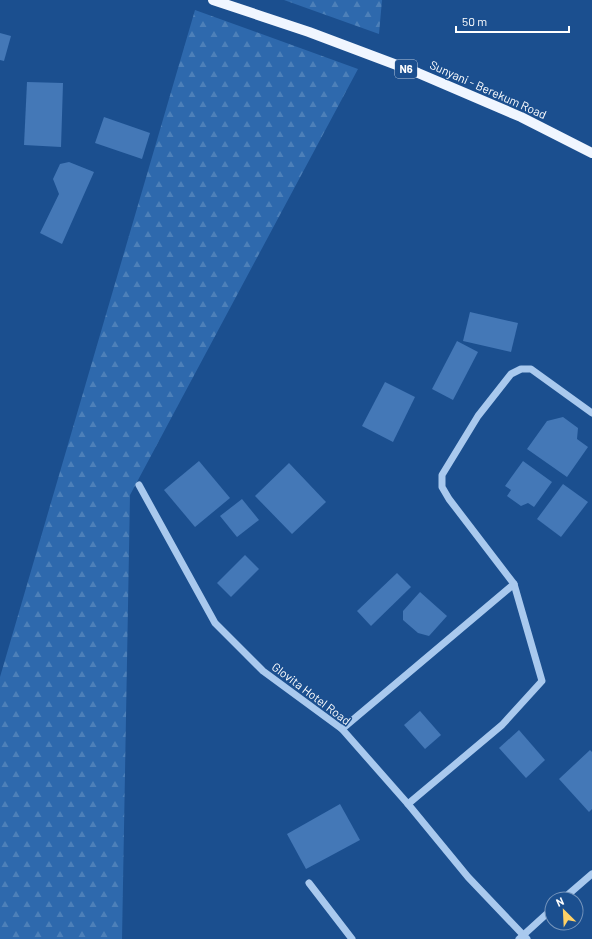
<svg xmlns="http://www.w3.org/2000/svg" width="592" height="939" font-family="Barlow,sans-serif">
  <style>
    .forest { fill: url(#forest-firs) }
    .building { fill: #4478b7 }
    .lines { fill: none; stroke-linecap: round; stroke-linejoin: round }
    .minor { stroke: #a9c9ee; stroke-width: 7 }
    .major { stroke: #f0f6ff; stroke-width: 10 }
    .labels { text-anchor: middle; stroke-width: 3; stroke-linejoin: round; paint-order: stroke }
    .shield { fill: #1b4f8f; stroke: #bbcadd; stroke-width: 1 }
    .shield-label { font-size: 11px; font-weight: bold; fill: #fff }
    .street-label { font-size: 12px; fill: #fff; stroke: #1b4f8f }
  </style>
  <defs>
    <pattern id="forest-firs" width="22" height="20" patternUnits="userSpaceOnUse"><rect width="22" height="20" fill="#2e69ad"/><path d="M5 1l3.5 6h-7zM16 11l3.5 6h-7z" fill="#4d80b9"/></pattern>
  </defs>
  <rect width="100%" height="100%" fill="#1b4f8f"/>
  <g class="forest">
    <polygon points="284,0 382,0 379,34"/>
    <polygon points="195,10 358,69 130,495 122,939 0,939 0,677"/>
  </g>
  <g class="building">
    <polygon points="0,33 11,36 4,61 0,60"/>
    <polygon points="27,82 63,83 61,147 24,145"/>
    <polygon points="104,117 150,133 142,159 95,143"/>
    <polygon points="69,162 94,172 62,244 40,233 59,194 53,179 60,164"/>
    <polygon points="470,312 518,323 511,352 463,341"/>
    <polygon points="457,341 478,352 453,400 432,389"/>
    <polygon points="385,382 415,397 393,442 362,426"/>
    <polygon points="563,417 578,428 577,439 588,447 567,477 527,449 547,421"/>
    <polygon points="199,461 230,498 195,527 164,490"/>
    <polygon points="523,461 552,482 534,507 528,503 521,506 507,496 511,490 505,486"/>
    <polygon points="289,463 326,502 292,534 255,496"/>
    <polygon points="563,484 588,502 561,537 537,519"/>
    <polygon points="242,499 259,520 237,537 220,516"/>
    <polygon points="245,555 259,569 231,597 217,583"/>
    <polygon points="397,573 411,587 371,626 357,611"/>
    <polygon points="420,592 447,616 429,636 418,633 403,620 403,611"/>
    <polygon points="420,711 441,735 425,749 404,725"/>
    <polygon points="519,730 545,760 526,778 499,748"/>
    <polygon points="590,750 592,752 592,809 589,812 559,779"/>
    <polygon points="340,804 360,840 306,869 287,834"/>
  </g>
  <g class="lines">
    <g class="minor">
      <polyline points="139,485 215,623 263,671 342,729 408,804 468,877 527,939"/>
      <polyline points="342,729 514,584 449,499 442,487 442,475 478,416 511,374 521,369 531,369 592,413"/>
      <polyline points="408,804 502,725 542,681 514,584"/>
      <polyline points="309,883 352,939"/>
      <polyline points="563,899 592,874"/>
      <polyline points="519,939 552,909"/>
    </g>
    <polyline class="major" points="213,0 309,32 418,73 521,117 592,153"/>
  </g>
  <g class="labels">
    <rect class="shield" x="395" y="60" width="22" height="18" rx="3"/>
    <g class="shield-label">
      <text x="406" y="73">N6</text>
    </g>
    <g class="street-label">
      <text transform="translate(488 90) rotate(24)" y="4">Sunyani - Berekum Road</text>
      <text transform="translate(311 694) rotate(37)" y="4">Glovita Hotel Road</text>
    </g>
  </g>
  <g transform="translate(564 911) rotate(336)"><circle r="19" fill="#1b4f8f" stroke="#7695bc"/>
  <path d="M0-3L7 15L0 10L-7 15Z" fill="#ffd166"/>
  <text y="-6" font-size="11" font-weight="bold" text-anchor="middle" fill="#ffffff">N</text>
  </g>
  <path d="M456 26v6h113v-6" fill="none" stroke="#ffffff" stroke-width="2"/>
  <text x="462" y="26" font-size="12" fill="#ffffff" stroke="#1b4f8f" stroke-width="3" paint-order="stroke">50 m</text>
</svg>
